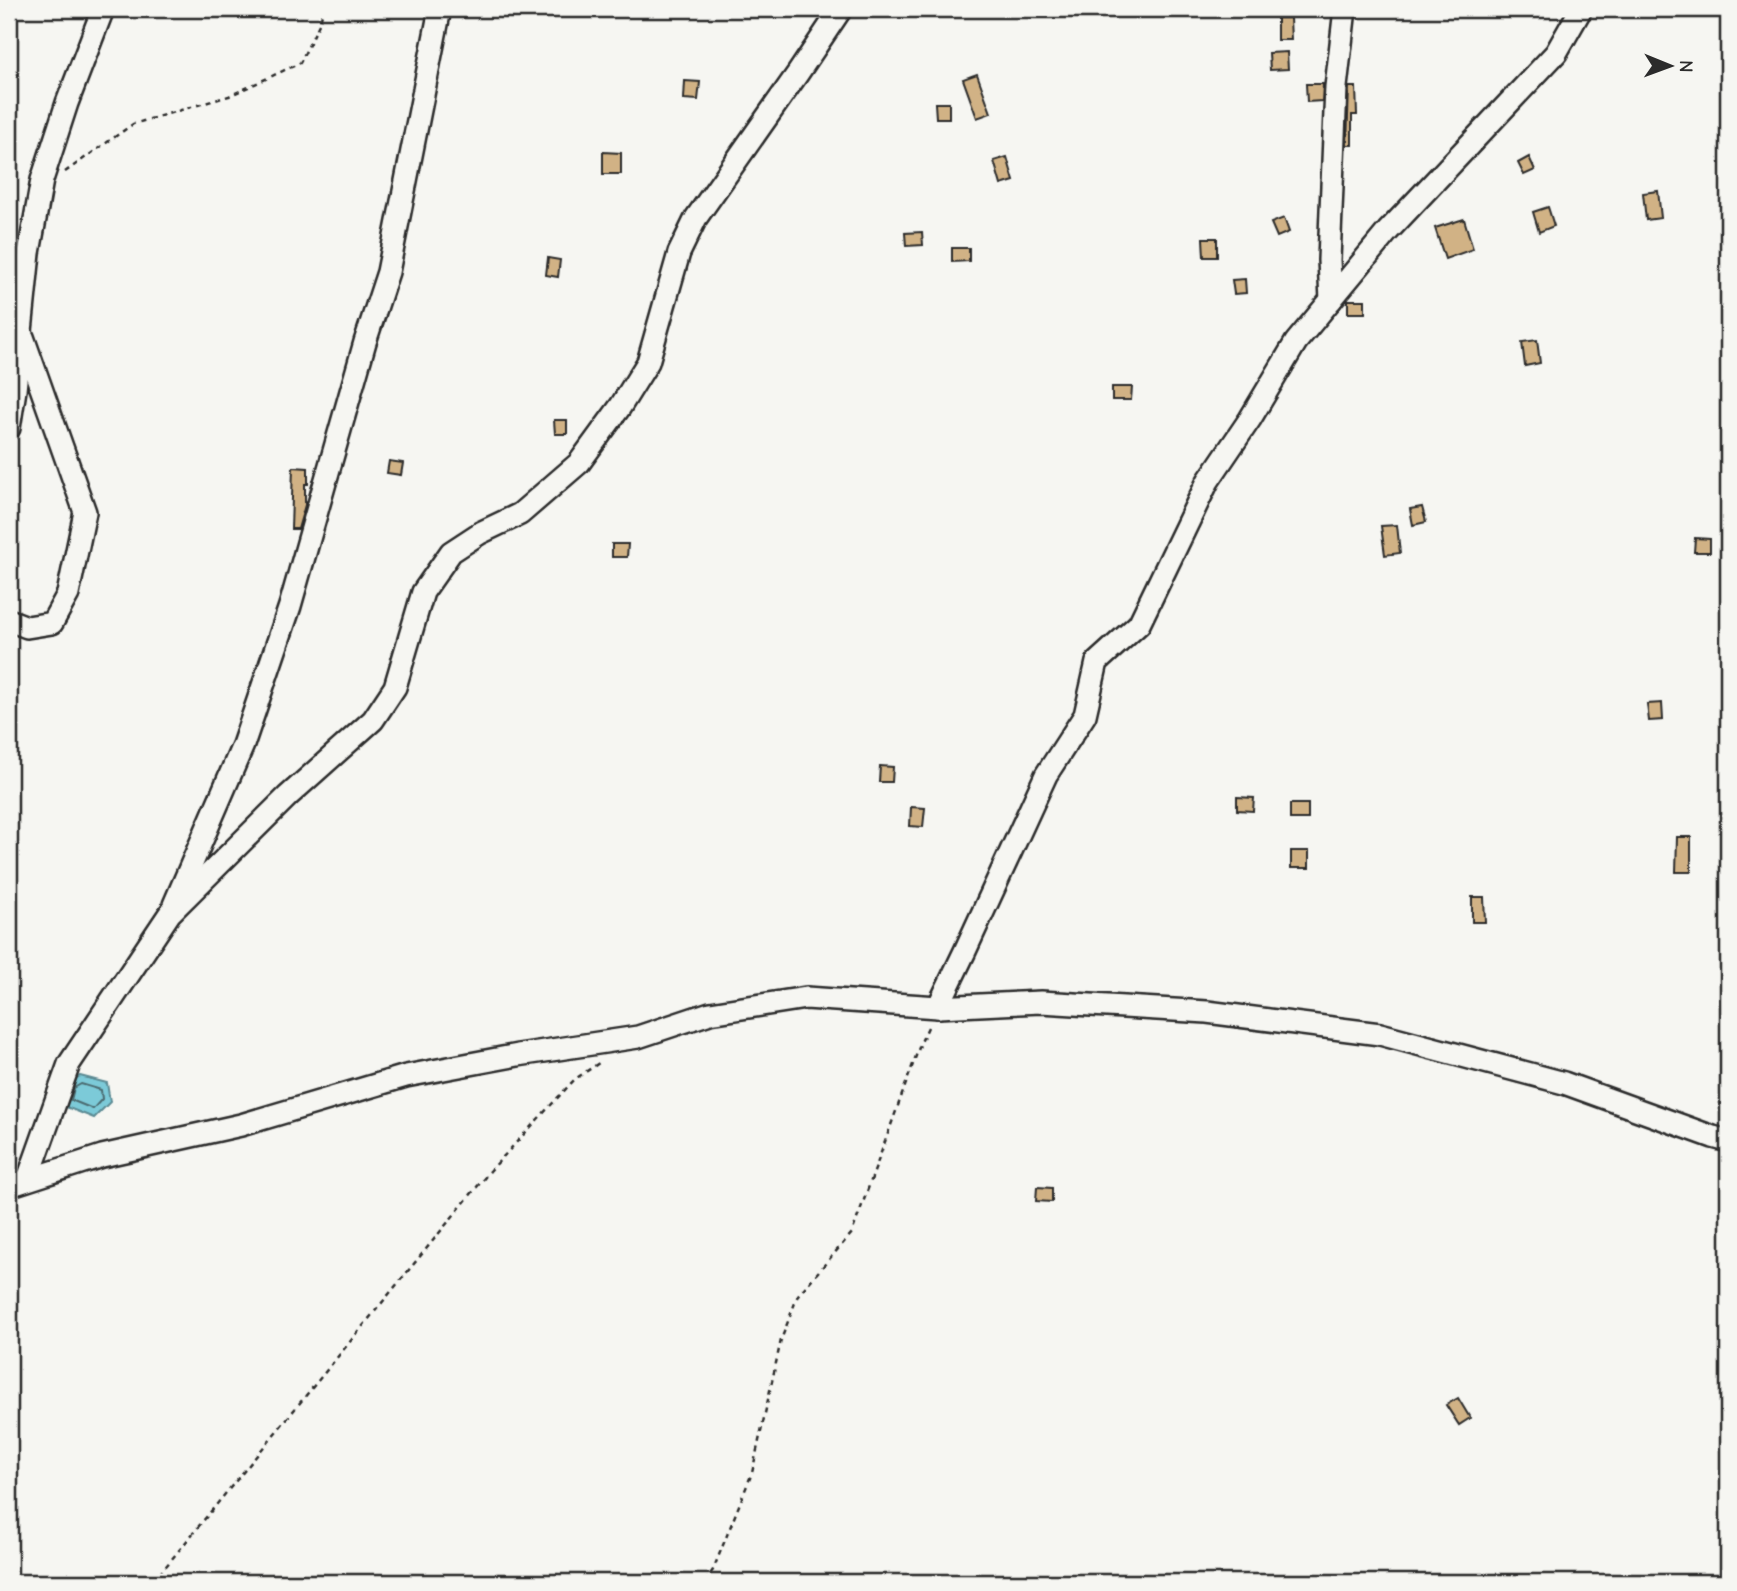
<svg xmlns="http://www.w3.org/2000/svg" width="1737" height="1591" font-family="'Comic Neue',sans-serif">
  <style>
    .water { fill: #7bcad8; stroke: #5b8a93; stroke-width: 2 }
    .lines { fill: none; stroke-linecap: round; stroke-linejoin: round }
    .shore { stroke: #4b6b70; stroke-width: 2 }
    .building { fill: #d1b285; stroke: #2b2b2b; stroke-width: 2 }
    .minor-casing { stroke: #2b2b2b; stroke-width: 26 }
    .path { stroke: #2b2b2b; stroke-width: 2.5; stroke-dasharray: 5 5; stroke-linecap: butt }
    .minor { stroke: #f6f6f2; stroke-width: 21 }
  </style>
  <rect width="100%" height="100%" fill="#f6f6f2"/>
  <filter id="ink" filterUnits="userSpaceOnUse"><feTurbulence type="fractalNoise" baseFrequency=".0143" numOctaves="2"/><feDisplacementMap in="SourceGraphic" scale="14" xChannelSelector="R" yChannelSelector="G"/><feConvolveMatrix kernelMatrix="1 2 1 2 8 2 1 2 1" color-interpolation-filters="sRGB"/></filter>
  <g filter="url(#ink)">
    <polygon class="water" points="80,1076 107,1083 110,1102 94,1118 61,1105 68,1082"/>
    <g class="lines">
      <polygon class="shore" points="81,1084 101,1090 102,1099 93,1109 71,1100 74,1088"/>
    </g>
    <g class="building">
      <polygon points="1277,18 1290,18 1291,40 1277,40"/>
      <polygon points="1287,52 1288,69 1270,70 1269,53"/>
      <polygon points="977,74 991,113 977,118 963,79"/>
      <polygon points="685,81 700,82 698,100 684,99"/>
      <polygon points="1306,84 1323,84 1322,101 1307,102"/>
      <polygon points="1349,87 1356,87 1357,115 1352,115 1352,145 1347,145"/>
      <polygon points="935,103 949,103 949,118 936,118"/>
      <polygon points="603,152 621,153 621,174 603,174"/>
      <polygon points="1007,157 1014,181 1001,185 994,161"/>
      <polygon points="1529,157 1535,170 1524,175 1518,163"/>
      <polygon points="1658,191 1661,218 1646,220 1643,193"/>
      <polygon points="1548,207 1554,226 1539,232 1533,212"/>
      <polygon points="1284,218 1289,232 1277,237 1271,223"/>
      <polygon points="1464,219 1473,249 1445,259 1435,228"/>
      <polygon points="922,232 923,245 906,246 905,233"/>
      <polygon points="1203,238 1217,238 1217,257 1204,257"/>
      <polygon points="952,248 969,248 969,261 952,262"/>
      <polygon points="548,258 560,260 558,277 546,275"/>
      <polygon points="1245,279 1246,293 1234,294 1232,280"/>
      <rect x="1348" y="300" width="17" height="13"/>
      <polygon points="1537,340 1540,363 1525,366 1522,342"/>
      <polygon points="1112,387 1132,387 1131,400 1112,400"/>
      <polygon points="554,420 567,420 567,434 555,434"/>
      <polygon points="389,461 403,463 401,475 387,473"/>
      <polygon points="293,467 308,468 308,484 305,484 305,505 298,529 291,529"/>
      <polygon points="1422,507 1426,522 1413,525 1410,509"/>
      <polygon points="1397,525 1400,553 1385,555 1381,526"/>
      <polygon points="1695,538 1710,539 1710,552 1694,552"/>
      <polygon points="612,544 628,544 627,557 612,557"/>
      <polygon points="1662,703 1663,720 1649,721 1647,704"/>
      <polygon points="880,766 893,767 892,782 879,782"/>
      <polygon points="1237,797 1254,798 1253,811 1237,810"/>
      <rect x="1290" y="804" width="18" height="15"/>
      <polygon points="911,807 925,808 923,827 910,826"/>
      <polygon points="1677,837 1691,837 1691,872 1676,872"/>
      <rect x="1291" y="851" width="18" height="17"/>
      <polygon points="1472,897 1484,897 1485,922 1472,922"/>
      <polygon points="1037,1187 1052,1188 1052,1202 1036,1201"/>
      <polygon points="1458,1398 1470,1418 1459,1425 1446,1405"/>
    </g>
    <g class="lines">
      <defs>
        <g id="minor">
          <polyline points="1331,300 1329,260 1336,87 1345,9"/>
          <polyline points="9,428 15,390 29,253 42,180 67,103 103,9"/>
          <polyline points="9,620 27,627 52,623 68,594 85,512 23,337"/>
          <polyline points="174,905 243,745 290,606 365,342 388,272 440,9"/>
          <polyline points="938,1007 965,951 1046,775 1085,715 1097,662 1139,624 1208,481 1250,419 1296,342 1388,231 1556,53 1581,9"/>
          <polyline points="28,1179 69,1064 170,913 288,796 373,720 395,687 423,592 451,552 480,533 520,514 579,463 620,407 648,362 679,253 696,218 798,73 841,9"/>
          <polyline points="9,1186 102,1156 241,1125 406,1076 518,1055 638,1037 710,1013 806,998 938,1007 1041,1002 1207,1012 1380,1034 1564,1083 1713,1137 1728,1141"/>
        </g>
      </defs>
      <use href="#minor" class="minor-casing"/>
      <g class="path">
        <polyline points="65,172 133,124 229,96 300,63 320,22 323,9"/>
        <polyline points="9,213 17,206"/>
        <polyline points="153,1582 490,1171 575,1079 599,1063"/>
        <polyline points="705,1582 713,1570 752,1473 781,1340 798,1295 852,1233 921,1042 929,1025"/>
      </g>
      <use href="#minor" class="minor"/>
    </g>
  </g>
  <rect width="1737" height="1591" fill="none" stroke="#f6f6f2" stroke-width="35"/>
  <rect x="18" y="18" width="1702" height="1556" fill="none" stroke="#2b2b2b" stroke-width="2.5" filter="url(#ink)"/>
  <g transform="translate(1670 66) rotate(91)" stroke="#f6f6f2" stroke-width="5" paint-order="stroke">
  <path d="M0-5L12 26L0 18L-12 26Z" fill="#2b2b2b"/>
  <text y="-10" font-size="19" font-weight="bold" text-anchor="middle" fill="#2b2b2b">N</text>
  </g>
</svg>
